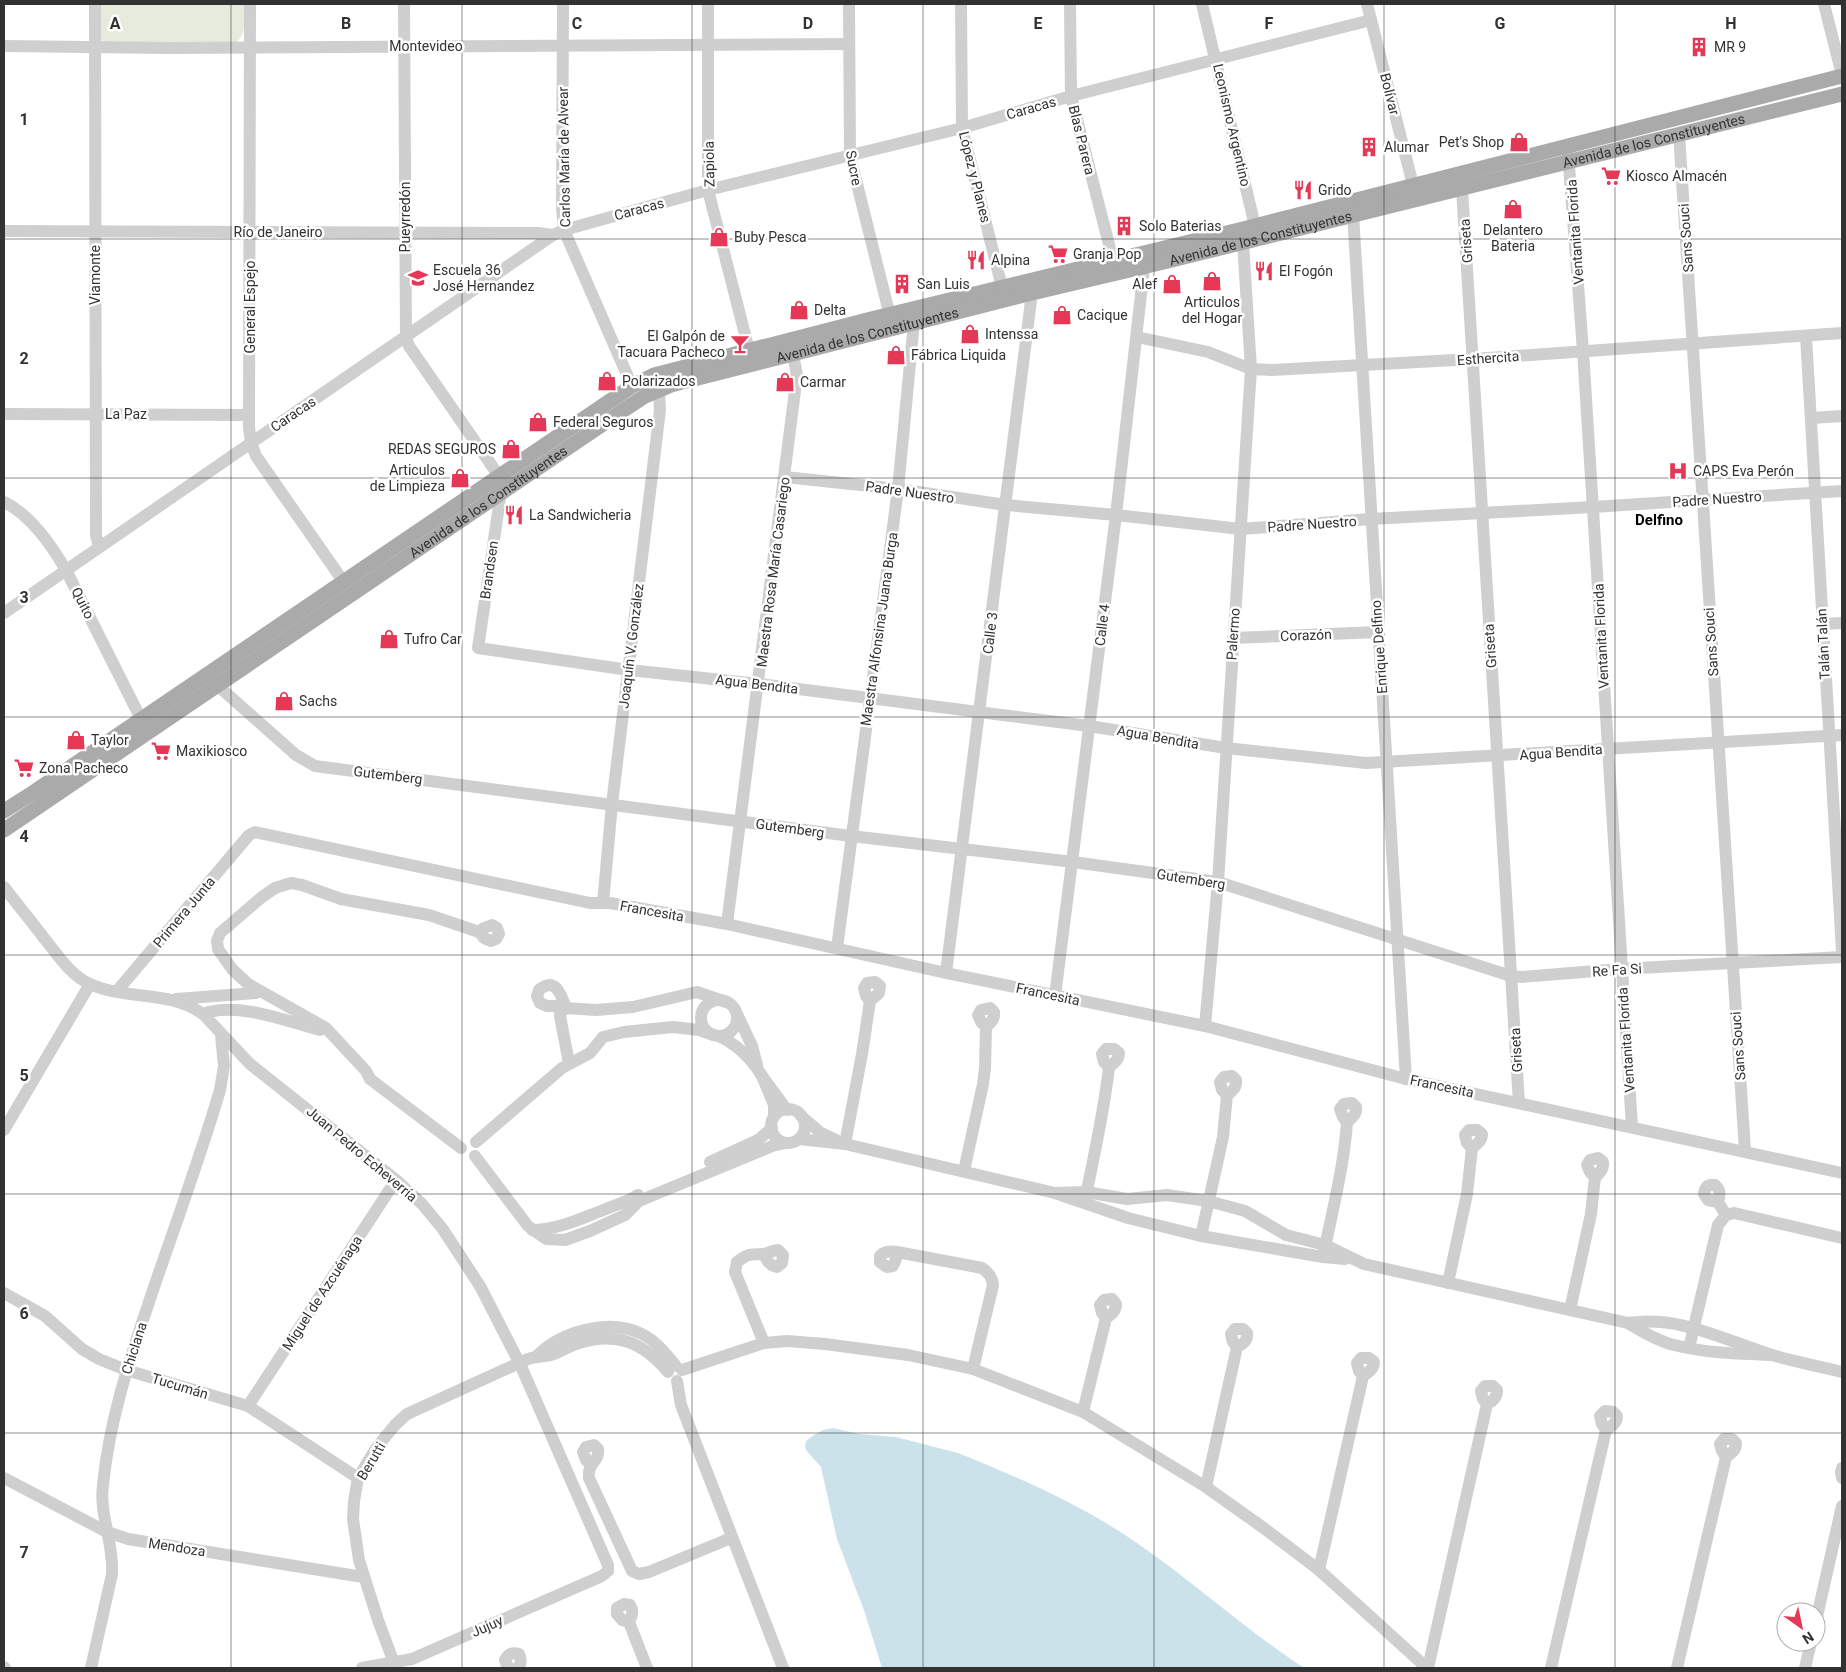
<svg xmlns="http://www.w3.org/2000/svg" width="1846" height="1672" font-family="Roboto,sans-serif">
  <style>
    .green { fill: #e6ebde }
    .water { fill: #cbe2eb }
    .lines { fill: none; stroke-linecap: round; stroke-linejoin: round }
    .minor { stroke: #cfcfcf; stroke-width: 12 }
    .major { stroke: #aaa; stroke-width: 15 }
    .grid { fill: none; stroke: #323232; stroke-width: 1; stroke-opacity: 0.55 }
    .labels { text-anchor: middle; stroke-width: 5; stroke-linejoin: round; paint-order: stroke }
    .street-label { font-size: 14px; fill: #323232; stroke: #fff }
    .poi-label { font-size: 14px; fill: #323232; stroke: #fff; text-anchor: start }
    .neighbourhood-label { font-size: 15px; font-weight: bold; fill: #000; stroke: #fff }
    .grid-label { font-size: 16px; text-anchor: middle; font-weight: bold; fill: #323232; stroke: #fff; stroke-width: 5; stroke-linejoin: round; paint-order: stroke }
  </style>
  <rect width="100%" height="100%" fill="#fff"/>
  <path class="green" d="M100,4H244C244,18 248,37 233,44L107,43L101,40L99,35Z"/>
  <path class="water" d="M833,1428L859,1434L896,1437L958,1453C1020,1478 1082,1505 1137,1543C1195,1583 1246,1630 1304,1668H882L865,1613L837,1539L821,1467L806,1450L805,1445L807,1440L814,1435L823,1430Z"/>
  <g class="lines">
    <g class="minor">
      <polyline points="95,4 96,535 99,547"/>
      <polyline points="250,4 249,427 251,443 256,456 343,581"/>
      <polyline points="404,4 406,337 409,346 501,479 501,492 478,648 629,670 759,684 1089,726 1226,748 1366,763 1842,735"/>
      <polyline points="563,4 562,208 564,230 632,386"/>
      <polyline points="708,4 708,190 749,350"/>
      <polyline points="849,4 850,156 892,324"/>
      <polyline points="961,4 962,128 1002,287"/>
      <polyline points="1070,4 1071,96 1115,268"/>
      <polyline points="1202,4 1255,226 1243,242 1251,369 1218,882 1205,1026"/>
      <polyline points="1367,4 1413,185"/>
      <polyline points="1824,4 1842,75"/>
      <polyline points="4,46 169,48 849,44"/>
      <polyline points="1679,134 1745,1151"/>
      <polyline points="1568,152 1583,351 1632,1127"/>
      <polyline points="1462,189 1519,1103"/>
      <polyline points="1353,214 1406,1079"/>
      <polyline points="4,231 538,233 553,235"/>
      <polyline points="1806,336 1842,951"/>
      <polyline points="1137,337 1208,352 1251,369 1272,370 1473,359 1842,333"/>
      <polyline points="4,414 249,415"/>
      <polyline points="1811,418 1842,416"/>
      <polyline points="785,477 898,489 1006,505 1116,515 1241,529 1371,519 1593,507 1842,491"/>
      <path d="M4,502C31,515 51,545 66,570L141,719"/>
      <polyline points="4,613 553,235 564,230 708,190 962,128 1071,96 1371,20"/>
      <polyline points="1822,624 1842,623"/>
      <polyline points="1233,638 1378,632"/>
      <polyline points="213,679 217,685 296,755 315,766 851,836 1073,862 1218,882 1511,976 1522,977 1621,969 1842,957"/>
      <path d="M4,887C17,904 31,921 44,938C57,954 70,975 90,984C127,1001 167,989 203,1014L250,1064L396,1180L422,1204L442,1228L480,1286L520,1364L608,1565V1571L602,1576L412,1659L362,1668"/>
      <polyline points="603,903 612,804 660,410 659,390"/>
      <polyline points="727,924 797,375 791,345"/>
      <polyline points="837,948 898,489 912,343 914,322 913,316"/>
      <polyline points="946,973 1032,293"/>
      <polyline points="117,991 249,835 255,832 590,903 610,903 727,924 946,973 1205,1026 1406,1079 1842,1173"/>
      <polyline points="1055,996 1116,515 1145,259"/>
      <polyline points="176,999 256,993"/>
      <circle cx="719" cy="1018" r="18"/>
      <path d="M561,1012L556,1006H547L540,1003L537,996L539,990C556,976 561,995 566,1008"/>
      <path d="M203,1014C236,1001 287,1021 320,1030"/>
      <polyline points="737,1014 752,1046 757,1065"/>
      <path d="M719,1036C738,1045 751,1058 762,1076"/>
      <polyline points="569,1063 560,1016 561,1012 566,1008 596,1010 633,1007 697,992 726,1002"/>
      <circle cx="788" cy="1126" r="17"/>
      <polyline points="801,1116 821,1133 836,1140"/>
      <polyline points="774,1117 774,1105 762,1076 787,1110"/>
      <polyline points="4,1130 90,984"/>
      <polyline points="799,1139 845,1144 1055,1193 1128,1218 1201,1236 1323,1257 1345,1259"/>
      <polyline points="476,1142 562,1068 590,1053 603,1037 624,1032 673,1027 699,1030 714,1035"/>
      <polyline points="845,1144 862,1054 870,1001 879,993 880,986 875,982 867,983 864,988 866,996 870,1001"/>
      <polyline points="461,1148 370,1079 366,1071 326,1028 248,984 232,969 218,949 217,941 220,933 262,897 275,888 291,883 302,885 341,899 429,915 479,932 484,938 491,941 496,939 499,934 497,928 492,925 484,928 479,932"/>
      <polyline points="475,1156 528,1226 546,1239 565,1240 590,1231 625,1215 639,1201 775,1145 785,1143"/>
      <polyline points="710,1162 758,1140 772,1128"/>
      <path d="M964,1171L983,1084L985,1068L986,1027L981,1022L978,1015L981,1010L990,1008L994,1012C995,1019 991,1023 986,1027"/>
      <path d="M1055,1193L1086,1192L1127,1199L1167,1195L1208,1201L1245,1211L1286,1235L1325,1245L1364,1264L1628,1323C1643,1332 1658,1341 1674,1345C1706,1353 1739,1354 1772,1355"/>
      <path d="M1085,1200C1094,1156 1104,1112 1109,1067L1104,1062L1102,1054L1106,1049H1114L1119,1053C1119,1060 1114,1063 1109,1067"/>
      <path d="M1718,1202L1708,1200L1704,1194C1705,1187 1708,1184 1715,1185C1721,1190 1720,1195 1718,1202L1726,1215L1734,1213L1842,1238"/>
      <path d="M532,1230C558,1230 582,1218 606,1209C617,1204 628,1202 638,1195"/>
      <path d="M1201,1236L1223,1137L1227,1095L1222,1090L1220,1082L1224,1077L1232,1076L1236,1080C1237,1088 1232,1091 1227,1095"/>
      <path d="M897,1252L896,1259L893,1266L887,1267L880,1262V1256C884,1251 890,1251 897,1252L982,1268C989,1273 992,1277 993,1285L973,1369"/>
      <path d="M1324,1252C1333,1208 1344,1166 1347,1122L1343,1117L1340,1109L1344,1104L1352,1103L1356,1107C1357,1114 1353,1117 1347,1122"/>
      <path d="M1448,1283L1467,1194L1472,1148L1467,1143L1465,1135L1469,1130H1477L1482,1134C1482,1141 1477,1144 1472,1148"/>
      <polyline points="4,1293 45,1316 82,1349 99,1359 126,1370 248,1406 358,1478"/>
      <path d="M1570,1310L1591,1214L1595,1177C1600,1173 1604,1169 1603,1162L1598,1158L1590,1160L1587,1165L1590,1172L1595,1177"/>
      <path d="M1628,1323C1680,1315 1724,1340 1772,1355C1795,1362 1819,1366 1842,1372"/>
      <path d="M764,1343L735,1272L737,1262C748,1253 750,1255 763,1254C768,1254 772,1250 778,1250L783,1255L782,1263L777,1267C769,1265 767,1261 764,1254"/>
      <polyline points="1689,1348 1718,1225 1726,1215"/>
      <path d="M537,1356C561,1331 610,1318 642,1334C656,1341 666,1354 676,1366"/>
      <polyline points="682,1370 764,1343 787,1341 825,1344 908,1355 973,1369 1083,1412 1206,1487 1265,1529 1319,1570 1427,1668"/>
      <polyline points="677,1381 681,1405 783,1668"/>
      <polyline points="248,1406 396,1180"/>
      <path d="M1083,1412L1106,1318C1112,1314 1116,1311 1116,1304L1112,1299L1104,1300L1100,1305L1102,1313L1106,1318"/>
      <path d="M591,1464L586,1460L583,1452L586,1447L594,1445L598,1449C600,1462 587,1462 589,1478L632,1571L639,1574L649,1572L731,1538"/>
      <polyline points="1842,1468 1841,1472 1842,1478"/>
      <polyline points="4,1478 107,1532 128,1539 363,1577"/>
      <path d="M1206,1487L1237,1347C1243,1344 1248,1341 1247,1333L1243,1329H1235L1231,1334L1233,1342L1237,1347"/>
      <path d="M1319,1570L1363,1376C1369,1372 1374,1369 1374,1362L1369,1358H1361L1357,1363L1359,1371L1363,1376"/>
      <polyline points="1816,1621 1842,1506"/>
      <path d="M629,1622L622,1620L617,1614V1608L624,1604L630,1605C634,1611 632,1616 629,1622L647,1668"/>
      <polyline points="4,1667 5,1668"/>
      <path d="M91,1668L112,1574C114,1543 99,1515 103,1485C109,1423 128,1364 148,1305C172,1233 199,1162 220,1090L224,1066L221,1035"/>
      <path d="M392,1668L394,1663L378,1620L359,1560L353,1519L354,1501L358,1478L377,1447L395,1425L407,1414L528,1359C536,1356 543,1357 551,1355C559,1353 567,1347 576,1344C615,1331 642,1341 668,1372"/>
      <path d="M510,1668L507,1666L505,1660C508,1654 512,1652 519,1654C522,1659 521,1663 519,1668"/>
      <path d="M1428,1668L1487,1404C1493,1401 1497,1398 1497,1390L1493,1386H1485L1481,1391L1483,1399L1487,1404"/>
      <path d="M1551,1668L1606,1430C1612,1426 1617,1423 1617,1416L1613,1412L1605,1411L1600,1416L1602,1424L1606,1430"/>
      <path d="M1677,1668L1726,1457C1731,1453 1736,1451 1736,1443L1732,1439H1724L1720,1444L1722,1451L1726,1457"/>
      <polyline points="1805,1668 1811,1642"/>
    </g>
    <g class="major">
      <polyline points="4,811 34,792 632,386 654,375 871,319 1243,229 1842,76"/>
      <path id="s1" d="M4,830L622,411L645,396L671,385L690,380L1032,293L1168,261L1842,94"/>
    </g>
  </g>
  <path class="grid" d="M231,4V1668M462,4V1668M692,4V1668M923,4V1668M1154,4V1668M1384,4V1668M1615,4V1668M4,239H1842M4,478H1842M4,717H1842M4,955H1842M4,1194H1842M4,1433H1842"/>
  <defs>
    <symbol id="building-bare" viewBox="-9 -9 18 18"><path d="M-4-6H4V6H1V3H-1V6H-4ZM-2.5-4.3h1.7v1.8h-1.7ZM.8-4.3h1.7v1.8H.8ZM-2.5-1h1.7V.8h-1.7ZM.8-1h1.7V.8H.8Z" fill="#e53856" stroke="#fff" stroke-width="2.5" paint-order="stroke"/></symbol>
    <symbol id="shop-bare" viewBox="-9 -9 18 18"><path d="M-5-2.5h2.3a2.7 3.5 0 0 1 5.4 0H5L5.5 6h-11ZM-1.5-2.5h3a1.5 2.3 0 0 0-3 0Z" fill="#e53856" stroke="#fff" stroke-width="2.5" paint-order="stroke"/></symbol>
    <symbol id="supermarket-bare" viewBox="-9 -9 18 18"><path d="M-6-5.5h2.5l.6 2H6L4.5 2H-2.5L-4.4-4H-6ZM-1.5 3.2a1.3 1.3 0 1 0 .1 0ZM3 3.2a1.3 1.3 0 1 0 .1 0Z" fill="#e53856" stroke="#fff" stroke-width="2.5" paint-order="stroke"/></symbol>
    <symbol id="restaurant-bare" viewBox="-9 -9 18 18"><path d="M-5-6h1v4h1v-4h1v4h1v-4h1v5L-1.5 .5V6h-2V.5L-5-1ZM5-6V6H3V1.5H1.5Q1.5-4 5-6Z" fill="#e53856" stroke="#fff" stroke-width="2.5" paint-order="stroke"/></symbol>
    <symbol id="school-bare" viewBox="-9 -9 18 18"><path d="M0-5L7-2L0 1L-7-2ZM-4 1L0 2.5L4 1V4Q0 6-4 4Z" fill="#e53856" stroke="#fff" stroke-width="2.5" paint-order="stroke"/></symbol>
    <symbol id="bar-bare" viewBox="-9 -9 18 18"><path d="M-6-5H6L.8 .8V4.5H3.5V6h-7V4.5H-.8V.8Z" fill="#e53856" stroke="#fff" stroke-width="2.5" paint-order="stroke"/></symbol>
    <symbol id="hospital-bare" viewBox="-9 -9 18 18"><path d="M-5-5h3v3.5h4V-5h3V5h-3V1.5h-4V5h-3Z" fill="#e53856" stroke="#fff" stroke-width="2.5" paint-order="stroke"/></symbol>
  </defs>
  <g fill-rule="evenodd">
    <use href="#building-bare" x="1685" y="33" width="28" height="28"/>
    <use href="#shop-bare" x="1505" y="128" width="28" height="28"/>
    <use href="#building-bare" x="1355" y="133" width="28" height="28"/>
    <use href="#supermarket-bare" x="1597" y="162" width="28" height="28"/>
    <use href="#restaurant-bare" x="1289" y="176" width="28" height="28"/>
    <use href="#shop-bare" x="1499" y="195" width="28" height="28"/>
    <use href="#building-bare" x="1110" y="212" width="28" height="28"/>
    <use href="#shop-bare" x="705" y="223" width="28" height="28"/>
    <use href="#supermarket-bare" x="1044" y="240" width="28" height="28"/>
    <use href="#restaurant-bare" x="962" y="246" width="28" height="28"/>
    <use href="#restaurant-bare" x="1250" y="257" width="28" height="28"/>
    <use href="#school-bare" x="404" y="264" width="28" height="28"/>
    <use href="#shop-bare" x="1198" y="267" width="28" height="28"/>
    <use href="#building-bare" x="888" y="270" width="28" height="28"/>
    <use href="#shop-bare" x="1158" y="270" width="28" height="28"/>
    <use href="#shop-bare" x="785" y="296" width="28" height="28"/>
    <use href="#shop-bare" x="1048" y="301" width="28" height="28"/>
    <use href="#shop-bare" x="956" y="320" width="28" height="28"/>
    <use href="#bar-bare" x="726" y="330" width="28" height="28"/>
    <use href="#shop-bare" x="882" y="341" width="28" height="28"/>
    <use href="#shop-bare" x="593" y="367" width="28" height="28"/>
    <use href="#shop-bare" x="771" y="368" width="28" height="28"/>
    <use href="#shop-bare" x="524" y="408" width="28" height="28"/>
    <use href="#shop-bare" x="497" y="435" width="28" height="28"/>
    <use href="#hospital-bare" x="1664" y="457" width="28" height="28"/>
    <use href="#shop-bare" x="446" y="464" width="28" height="28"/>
    <use href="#restaurant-bare" x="500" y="501" width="28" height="28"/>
    <use href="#shop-bare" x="375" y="625" width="28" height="28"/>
    <use href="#shop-bare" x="270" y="687" width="28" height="28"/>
    <use href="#shop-bare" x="62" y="726" width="28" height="28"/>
    <use href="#supermarket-bare" x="147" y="737" width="28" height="28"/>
    <use href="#supermarket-bare" x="10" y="754" width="28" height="28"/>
  </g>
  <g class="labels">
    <g class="street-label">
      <text x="426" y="51">Montevideo</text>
      <text transform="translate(1390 94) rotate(76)" y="5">Bolívar</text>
      <text transform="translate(1031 108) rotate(-16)" y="5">Caracas</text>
      <text transform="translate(1232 125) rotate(77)" y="5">Leonismo Argentino</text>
      <text transform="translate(1082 140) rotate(76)" y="5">Blas Parera</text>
      <text dy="5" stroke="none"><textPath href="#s1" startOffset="1815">Avenida de los Constituyentes</textPath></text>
      <text transform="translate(564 157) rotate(-91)" y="5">Carlos María de Alvear</text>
      <text transform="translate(709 164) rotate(-91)" y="5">Zapiola</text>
      <text transform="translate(854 168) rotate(79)" y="5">Sucre</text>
      <text transform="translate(975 177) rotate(76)" y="5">López y Planes</text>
      <text transform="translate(639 209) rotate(-15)" y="5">Caracas</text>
      <text transform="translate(405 217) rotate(-90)" y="5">Pueyrredón</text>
      <text x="278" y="237">Río de Janeiro</text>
      <text transform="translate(1575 232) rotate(-94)" y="5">Ventanita Florida</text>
      <text dy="5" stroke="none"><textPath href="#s1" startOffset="1410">Avenida de los Constituyentes</textPath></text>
      <text transform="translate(1686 238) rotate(-94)" y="5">Sans Souci</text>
      <text transform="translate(1466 241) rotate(-94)" y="5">Griseta</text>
      <text transform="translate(95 275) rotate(-90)" y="5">Viamonte</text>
      <text transform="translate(250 307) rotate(-90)" y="5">General Espejo</text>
      <text dy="5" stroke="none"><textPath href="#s1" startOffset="1005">Avenida de los Constituyentes</textPath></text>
      <text transform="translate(1488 358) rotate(-4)" y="5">Esthercita</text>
      <text x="126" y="419">La Paz</text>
      <text transform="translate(293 414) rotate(-34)" y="5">Caracas</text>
      <text transform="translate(910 492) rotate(8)" y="5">Padre Nuestro</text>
      <text transform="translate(1717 499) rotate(-4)" y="5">Padre Nuestro</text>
      <text dy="5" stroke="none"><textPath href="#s1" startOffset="585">Avenida de los Constituyentes</textPath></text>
      <text transform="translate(1312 524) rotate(-4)" y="5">Padre Nuestro</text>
      <text transform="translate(489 570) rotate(-82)" y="5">Brandsen</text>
      <text transform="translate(773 572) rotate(-83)" y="5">Maestra Rosa María Casariego</text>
      <text transform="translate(83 603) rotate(63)" y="5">Quito</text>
      <text transform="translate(1102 625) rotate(-83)" y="5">Calle 4</text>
      <text transform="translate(879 629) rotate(-82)" y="5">Maestra Alfonsina Juana Burga</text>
      <text transform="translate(990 633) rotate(-83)" y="5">Calle 3</text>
      <text transform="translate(1233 634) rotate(-86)" y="5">Palermo</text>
      <text transform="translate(1306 635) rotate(-2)" y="5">Corazón</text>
      <text transform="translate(1601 636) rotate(-93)" y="5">Ventanita Florida</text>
      <text transform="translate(1711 642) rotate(-94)" y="5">Sans Souci</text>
      <text transform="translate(1823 644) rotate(-93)" y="5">Talán Talán</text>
      <text transform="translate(631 646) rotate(-83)" y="5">Joaquín V. González</text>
      <text transform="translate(1490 646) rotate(-94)" y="5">Griseta</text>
      <text transform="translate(1379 647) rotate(-94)" y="5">Enrique Delfino</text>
      <text transform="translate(757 684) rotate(7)" y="5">Agua Bendita</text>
      <text transform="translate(1158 737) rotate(10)" y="5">Agua Bendita</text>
      <text transform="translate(1561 752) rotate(-4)" y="5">Agua Bendita</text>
      <text transform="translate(388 775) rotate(7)" y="5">Gutemberg</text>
      <text transform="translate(790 828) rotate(8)" y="5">Gutemberg</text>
      <text transform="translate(1191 879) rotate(9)" y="5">Gutemberg</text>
      <text transform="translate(652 911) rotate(10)" y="5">Francesita</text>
      <text transform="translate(184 912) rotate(-50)" y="5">Primera Junta</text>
      <text transform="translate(1617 970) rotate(-4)" y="5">Re Fa Si</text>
      <text transform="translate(1048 994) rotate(12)" y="5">Francesita</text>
      <text transform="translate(1626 1040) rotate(-94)" y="5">Ventanita Florida</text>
      <text transform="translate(1738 1046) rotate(-94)" y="5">Sans Souci</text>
      <text transform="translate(1516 1050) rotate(-93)" y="5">Griseta</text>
      <text transform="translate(1442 1086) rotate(12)" y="5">Francesita</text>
      <text transform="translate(362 1154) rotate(40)" y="5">Juan Pedro Echeverría</text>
      <text transform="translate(322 1293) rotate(-57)" y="5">Miguel de Azcuénaga</text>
      <text transform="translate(134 1348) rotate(-72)" y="5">Chiclana</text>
      <text transform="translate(180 1386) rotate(17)" y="5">Tucumán</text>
      <text transform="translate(371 1461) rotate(-59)" y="5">Berutti</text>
      <text transform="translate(177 1547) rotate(9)" y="5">Mendoza</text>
      <text transform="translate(487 1626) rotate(-24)" y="5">Jujuy</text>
    </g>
    <g class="poi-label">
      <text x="1714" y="52">MR 9</text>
      <text x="1504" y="147" text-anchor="end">Pet's Shop</text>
      <text x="1384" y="152">Alumar</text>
      <text x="1626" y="181">Kiosco Almacén</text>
      <text x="1318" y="195">Grido</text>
      <text x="1139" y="231">Solo Baterias</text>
      <text x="1513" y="235" text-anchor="middle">Delantero<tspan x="1513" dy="16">Bateria</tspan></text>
      <text x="734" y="242">Buby Pesca</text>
      <text x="1073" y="259">Granja Pop</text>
      <text x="991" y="265">Alpina</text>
      <text x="433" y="275">Escuela 36<tspan x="433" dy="16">José Hernandez</tspan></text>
      <text x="1279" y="276">El Fogón</text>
      <text x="917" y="289">San Luis</text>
      <text x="1157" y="289" text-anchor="end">Alef</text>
      <text x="1212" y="307" text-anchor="middle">Articulos<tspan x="1212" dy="16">del Hogar</tspan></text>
      <text x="814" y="315">Delta</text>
      <text x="1077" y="320">Cacique</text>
      <text x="985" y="339">Intenssa</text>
      <text x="725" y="341" text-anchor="end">El Galpón de<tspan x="725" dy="16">Tacuara Pacheco</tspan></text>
      <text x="911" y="360">Fábrica Liquida</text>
      <text x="622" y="386">Polarizados</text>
      <text x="800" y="387">Carmar</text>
      <text x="553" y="427">Federal Seguros</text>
      <text x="496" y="454" text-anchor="end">REDAS SEGUROS</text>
      <text x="445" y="475" text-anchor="end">Articulos<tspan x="445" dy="16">de Limpieza</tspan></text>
      <text x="1693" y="476">CAPS Eva Perón</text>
      <text x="529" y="520">La Sandwicheria</text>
      <text x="404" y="644">Tufro Car</text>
      <text x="299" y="706">Sachs</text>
      <text x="91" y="745">Taylor</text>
      <text x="176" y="756">Maxikiosco</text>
      <text x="39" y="773">Zona Pacheco</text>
    </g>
    <g class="neighbourhood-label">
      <text x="1659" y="525">Delfino</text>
    </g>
  </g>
  <g class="grid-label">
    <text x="115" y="29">A</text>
    <text x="346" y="29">B</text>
    <text x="577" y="29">C</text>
    <text x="808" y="29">D</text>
    <text x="1038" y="29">E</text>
    <text x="1269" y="29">F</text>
    <text x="1500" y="29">G</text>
    <text x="1731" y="29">H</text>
    <text x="24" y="125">1</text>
    <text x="24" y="364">2</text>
    <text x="24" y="603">3</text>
    <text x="24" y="842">4</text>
    <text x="24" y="1081">5</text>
    <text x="24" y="1319">6</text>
    <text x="24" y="1558">7</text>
  </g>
  <rect width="1846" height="1672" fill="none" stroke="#323232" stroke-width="10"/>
  <g transform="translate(1801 1627) rotate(147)"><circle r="24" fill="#ffffff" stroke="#adadad"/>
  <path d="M0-4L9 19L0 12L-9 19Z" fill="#e53856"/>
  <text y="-8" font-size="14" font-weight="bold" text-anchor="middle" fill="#323232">N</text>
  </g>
</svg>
